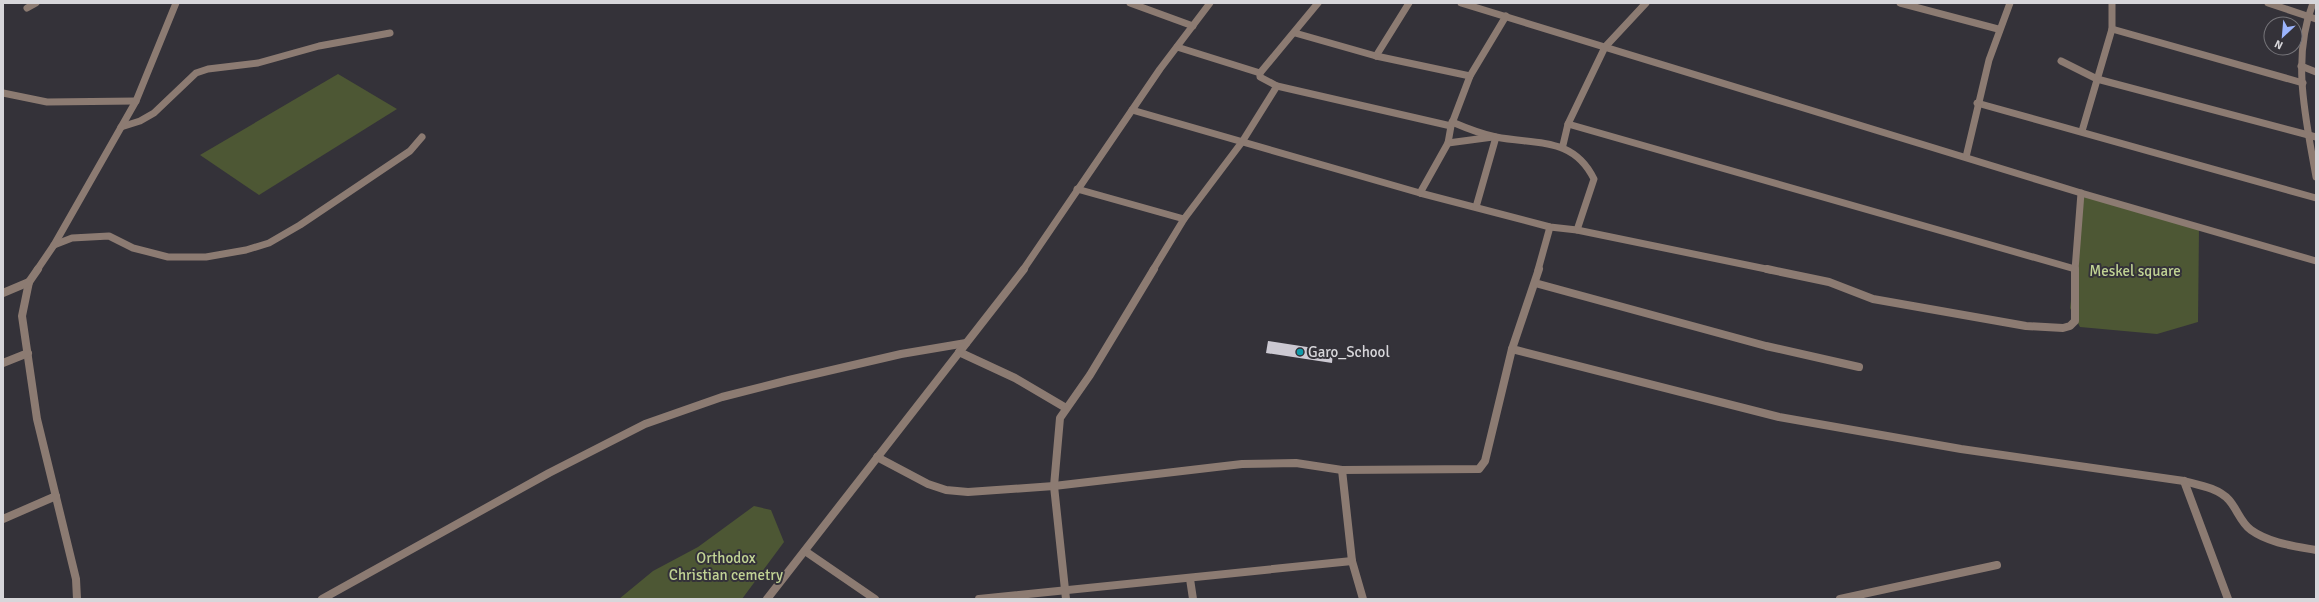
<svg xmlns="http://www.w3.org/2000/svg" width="2319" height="602" font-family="Signika,sans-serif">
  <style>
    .green { fill: #4d5734 }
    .building { fill: #ccc9d2 }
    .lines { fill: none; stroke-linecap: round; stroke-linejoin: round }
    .minor-far1 { stroke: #8c7b72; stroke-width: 7 }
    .minor { stroke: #8c7b72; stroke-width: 8 }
    .tertiary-far1 { stroke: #8c7b72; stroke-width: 7 }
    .tertiary { stroke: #8c7b72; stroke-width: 8 }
    .culture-dot { fill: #0f9aa8; stroke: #343239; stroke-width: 1.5 }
    .labels { text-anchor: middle; stroke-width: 4; stroke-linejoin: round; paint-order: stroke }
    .park-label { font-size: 15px; fill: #c1d394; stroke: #343239 }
    .poi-label { font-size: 15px; fill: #d7d6da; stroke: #343239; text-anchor: start }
  </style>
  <rect width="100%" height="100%" fill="#343239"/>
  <g class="green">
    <polygon points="338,74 397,109 259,195 200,155"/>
    <polygon points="2084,193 2199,228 2198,322 2157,334 2080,327 2070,308"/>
    <polygon points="754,506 771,510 784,542 742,599 619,599 653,571 698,547"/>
  </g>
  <polygon class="building" points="1268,341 1333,351 1332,363 1266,353"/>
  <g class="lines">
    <g class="minor-far1">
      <polyline points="1130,3 1193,26"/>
      <polyline points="1461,3 2081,193 2316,261"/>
      <polyline points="1900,3 1998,29"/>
      <polyline points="2268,3 2316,19"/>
      <path d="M2313,3C2291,59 2306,119 2316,177"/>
      <polyline points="27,8 36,3"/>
      <polyline points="2112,29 2303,83"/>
      <polyline points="1295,33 1376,56 1470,76"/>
      <polyline points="1177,47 1260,73"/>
      <polyline points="1376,56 1409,3"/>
      <polyline points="2061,61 2097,79 2316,137"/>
      <polyline points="2301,66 2316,72"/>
      <polyline points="1277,86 1451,126"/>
      <polyline points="3,93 47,102 136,101"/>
      <polyline points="1977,103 2316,198"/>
      <polyline points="1132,110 1420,193 1550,227 1577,230 1771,270"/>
      <path d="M1452,122C1466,128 1481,134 1496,137C1536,145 1573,136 1594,179L1577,230"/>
      <polyline points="1568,124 2075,269"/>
      <polyline points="121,127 140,121 154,113 196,73 208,69 258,63 319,46 390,33"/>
      <polyline points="2082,131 2112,29 2112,3"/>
      <polyline points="1448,143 1493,137"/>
      <polyline points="1563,145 1568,124 1605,47 1646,3"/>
      <polyline points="1966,157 1989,60 2010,3"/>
      <polyline points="1077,189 1184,219 1242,142 1277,86 1260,77 1260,73 1318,3"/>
      <polyline points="1420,193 1448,143 1451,126 1470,76 1506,16"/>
      <polyline points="1476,207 1496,137"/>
      <polyline points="54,245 72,238 109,236 133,248 168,257 206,257 246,250 269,243 300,225 410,151 422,137"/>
      <polyline points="37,270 54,245 136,101 176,3"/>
      <polyline points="1153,270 1184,219"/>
      <polyline points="1538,270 1550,227"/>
      <polyline points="2075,270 2081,193"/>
    </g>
    <g class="minor">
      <polyline points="38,269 29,282 22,316 37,419 76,579 77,599"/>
      <polyline points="1767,269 1829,282 1873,299 2026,326 2063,328 2070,326 2075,321 2075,269"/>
      <polyline points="1535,283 1766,346 1859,367"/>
      <polyline points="3,293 29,282"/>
      <path d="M1512,349L1779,417L1961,449L2184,481C2199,485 2218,488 2229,500C2237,509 2241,523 2251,530C2269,543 2294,546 2316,550"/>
      <polyline points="959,352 1015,378 1066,408"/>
      <polyline points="3,363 28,353"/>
      <polyline points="877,457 928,484 946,490 968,492 1054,486 1242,464 1296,463 1342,470 1479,469 1485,461 1512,349 1539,269"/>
      <polyline points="1342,470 1352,561 1363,599"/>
      <polyline points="2184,481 2228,599"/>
      <polyline points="3,519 56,496"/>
      <polyline points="805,551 875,599"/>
      <polyline points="1190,579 1193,599"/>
      <polyline points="979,599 1352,561"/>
      <polyline points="1066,599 1054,486 1060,418 1090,375 1154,269"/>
      <polyline points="1840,599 1997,565"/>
    </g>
    <polyline class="tertiary-far1" points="1023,270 1160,69 1210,3"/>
    <g class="tertiary">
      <polyline points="322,599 549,473 645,424 722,397 789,380 901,354 966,343"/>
      <polyline points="767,599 1024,269"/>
    </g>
  </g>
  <circle class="culture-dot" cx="1300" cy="352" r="4"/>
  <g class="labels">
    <g class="park-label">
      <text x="2135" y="276">Meskel square</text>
      <text x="726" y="563">Orthodox<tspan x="726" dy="17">Christian cemetry</tspan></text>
    </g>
    <g class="poi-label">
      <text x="1308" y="357">Garo_School</text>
    </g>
  </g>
  <rect width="2319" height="602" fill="none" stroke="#d7d6da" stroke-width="8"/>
  <g transform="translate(2283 36) rotate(206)"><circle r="19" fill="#343239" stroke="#757479"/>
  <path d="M0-3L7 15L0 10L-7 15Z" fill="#9bb4fd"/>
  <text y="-6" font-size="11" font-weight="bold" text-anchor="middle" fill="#d7d6da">N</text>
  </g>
</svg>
